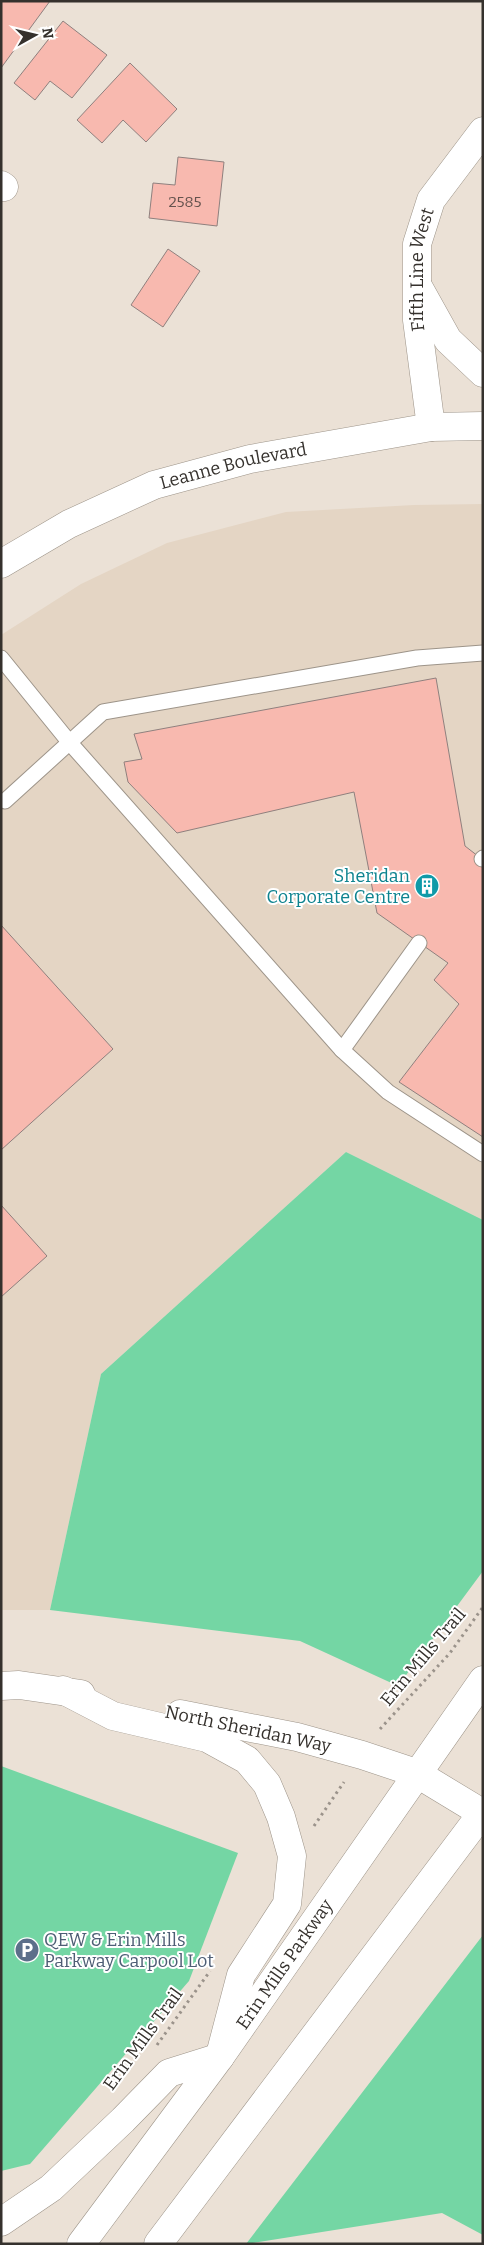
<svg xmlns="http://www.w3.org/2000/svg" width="484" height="2245" font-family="Bitter,serif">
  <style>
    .built { fill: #e4d5c4 }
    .green { fill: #74d6a4 }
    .building { fill: #f8b9af; stroke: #8f807e }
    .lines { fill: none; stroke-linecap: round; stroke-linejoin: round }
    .lane-casing { stroke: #9d9489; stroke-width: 17 }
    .street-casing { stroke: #9d9489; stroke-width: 29 }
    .secondary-casing { stroke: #9d9489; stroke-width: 29 }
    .primary-casing { stroke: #9d9489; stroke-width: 29 }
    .highway-casing { stroke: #9d9489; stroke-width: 29 }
    .path { stroke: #9b938b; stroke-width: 3; stroke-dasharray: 2.5 4; stroke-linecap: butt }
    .lane { stroke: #fff; stroke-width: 15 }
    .street { stroke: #fff; stroke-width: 28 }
    .secondary { stroke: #fff; stroke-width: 28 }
    .primary { stroke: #fff; stroke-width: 28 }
    .highway { stroke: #fff; stroke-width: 28 }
    .labels { text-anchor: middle; stroke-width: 4; stroke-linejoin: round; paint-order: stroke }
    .number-label { font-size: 15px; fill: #66534e }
    .street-label { font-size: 18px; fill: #35312d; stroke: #fff }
    .culture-label { font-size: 18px; fill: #0d838f; stroke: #fff; text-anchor: end }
    .service-label { font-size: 18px; fill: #4e5e75; stroke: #fff; text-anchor: start }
  </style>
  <rect width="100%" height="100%" fill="#ebe1d6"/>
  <polygon class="built" points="483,504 483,1220 346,1152 101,1374 50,1610 1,1610 1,635 81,584 167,543 286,512 414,505"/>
  <g class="green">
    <polygon points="346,1152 483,1220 483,1571 398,1686 300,1641 50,1610 101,1374"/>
    <polygon points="1,1766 238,1853 189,1981 30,2164 1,2171"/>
    <polygon points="483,1935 483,2235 442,2213 246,2244"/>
  </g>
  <g class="building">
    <polygon points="1,1 50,1 1,68"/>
    <polygon points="63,21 107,55 72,98 50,81 35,100 14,83"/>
    <polygon points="130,63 177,109 146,142 123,120 102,143 77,120"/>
    <polygon points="178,157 224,162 217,226 149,218 153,183 175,185"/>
    <polygon points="168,249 200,271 163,327 131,305"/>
    <polygon points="436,678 465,846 483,860 483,1137 399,1082 459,1004 434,980 448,963 377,913 354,792 177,833 128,782 124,762 142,759 134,734"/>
    <polygon points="1,925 113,1049 1,1150"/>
    <polygon points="1,1205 47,1256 1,1297"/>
  </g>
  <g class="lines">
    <defs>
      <g id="lane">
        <polyline points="1,658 70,743 342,1050 388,1092 483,1154"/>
        <polyline points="5,801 103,712 417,658 483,653"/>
        <polyline points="482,859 483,858"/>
        <polyline points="342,1050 419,943"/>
      </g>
      <polyline id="street" points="1,185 4,187"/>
      <g id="secondary">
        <polyline points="419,288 448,340 483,373"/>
        <path id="s1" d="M431,427L417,320V244L431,200L483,131"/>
        <path id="s2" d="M1,564L69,524L154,485L250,459L431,427L483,426"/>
        <polyline points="1,1686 19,1685 81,1694"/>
        <polyline points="63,1690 113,1716 207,1738 247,1760 267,1784 281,1817 292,1856 287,1904 241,1975 220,2055"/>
        <polyline points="180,1714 297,1737 362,1755 416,1773 482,1813"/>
      </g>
      <g id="primary">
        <path id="s3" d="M81,2244L220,2057L483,1680"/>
        <polyline points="158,2244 483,1812"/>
      </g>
      <g id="highway">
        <polyline points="482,1813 483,1813"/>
        <polyline points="1,2222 51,2188 123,2120 169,2073 220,2057"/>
      </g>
    </defs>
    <use href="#lane" class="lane-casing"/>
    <use href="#street" class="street-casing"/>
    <use href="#secondary" class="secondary-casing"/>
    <use href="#primary" class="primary-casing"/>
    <use href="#highway" class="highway-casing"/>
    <g class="path">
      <polyline points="380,1729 450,1653 483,1607"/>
      <polyline points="314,1826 344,1782"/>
      <polyline points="157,2045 210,1971"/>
    </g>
    <use href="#lane" class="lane"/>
    <use href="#street" class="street"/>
    <use href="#secondary" class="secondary"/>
    <use href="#primary" class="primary"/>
    <use href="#highway" class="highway"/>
  </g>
  <defs>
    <symbol id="building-disc" viewBox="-11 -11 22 22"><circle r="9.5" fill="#0f9aa8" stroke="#fff"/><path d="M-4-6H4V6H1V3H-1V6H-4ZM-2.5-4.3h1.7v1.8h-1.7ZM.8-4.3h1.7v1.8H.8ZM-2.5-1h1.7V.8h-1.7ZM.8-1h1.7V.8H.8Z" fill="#fff"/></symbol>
    <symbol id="parking-disc" viewBox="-11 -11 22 22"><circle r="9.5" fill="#5c6f8a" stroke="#fff"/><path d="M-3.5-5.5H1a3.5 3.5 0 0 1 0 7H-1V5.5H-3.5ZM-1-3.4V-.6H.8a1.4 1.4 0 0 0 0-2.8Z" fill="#fff"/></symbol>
  </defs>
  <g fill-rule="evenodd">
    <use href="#building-disc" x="413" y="872" width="28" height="28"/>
    <use href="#parking-disc" x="13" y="1936" width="28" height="28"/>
  </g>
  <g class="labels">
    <g class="number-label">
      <text x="185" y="207">2585</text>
    </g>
    <g class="street-label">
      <text dy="6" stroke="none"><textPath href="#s1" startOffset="159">Fifth Line West</textPath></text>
      <text dy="6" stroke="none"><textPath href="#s2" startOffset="254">Leanne Boulevard</textPath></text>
      <text transform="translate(423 1657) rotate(-50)" y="6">Erin Mills Trail</text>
      <text transform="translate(248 1729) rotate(12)" y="6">North Sheridan Way</text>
      <text dy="6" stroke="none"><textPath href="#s3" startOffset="346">Erin Mills Parkway</textPath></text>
      <text transform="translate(143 2039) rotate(-54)" y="6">Erin Mills Trail</text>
    </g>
    <g class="culture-label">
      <text x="410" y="882">Sheridan<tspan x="410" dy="21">Corporate Centre</tspan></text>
    </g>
    <g class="service-label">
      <text x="44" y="1946">QEW &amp; Erin Mills<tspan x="44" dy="21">Parkway Carpool Lot</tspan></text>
    </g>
  </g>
  <rect width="484" height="2245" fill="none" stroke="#35312d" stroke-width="5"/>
  <g transform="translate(35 35) rotate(82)" stroke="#ffffff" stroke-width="4" paint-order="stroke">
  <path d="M0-4L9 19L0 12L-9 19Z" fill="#35312d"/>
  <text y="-8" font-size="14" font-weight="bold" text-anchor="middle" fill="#35312d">N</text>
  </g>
</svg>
